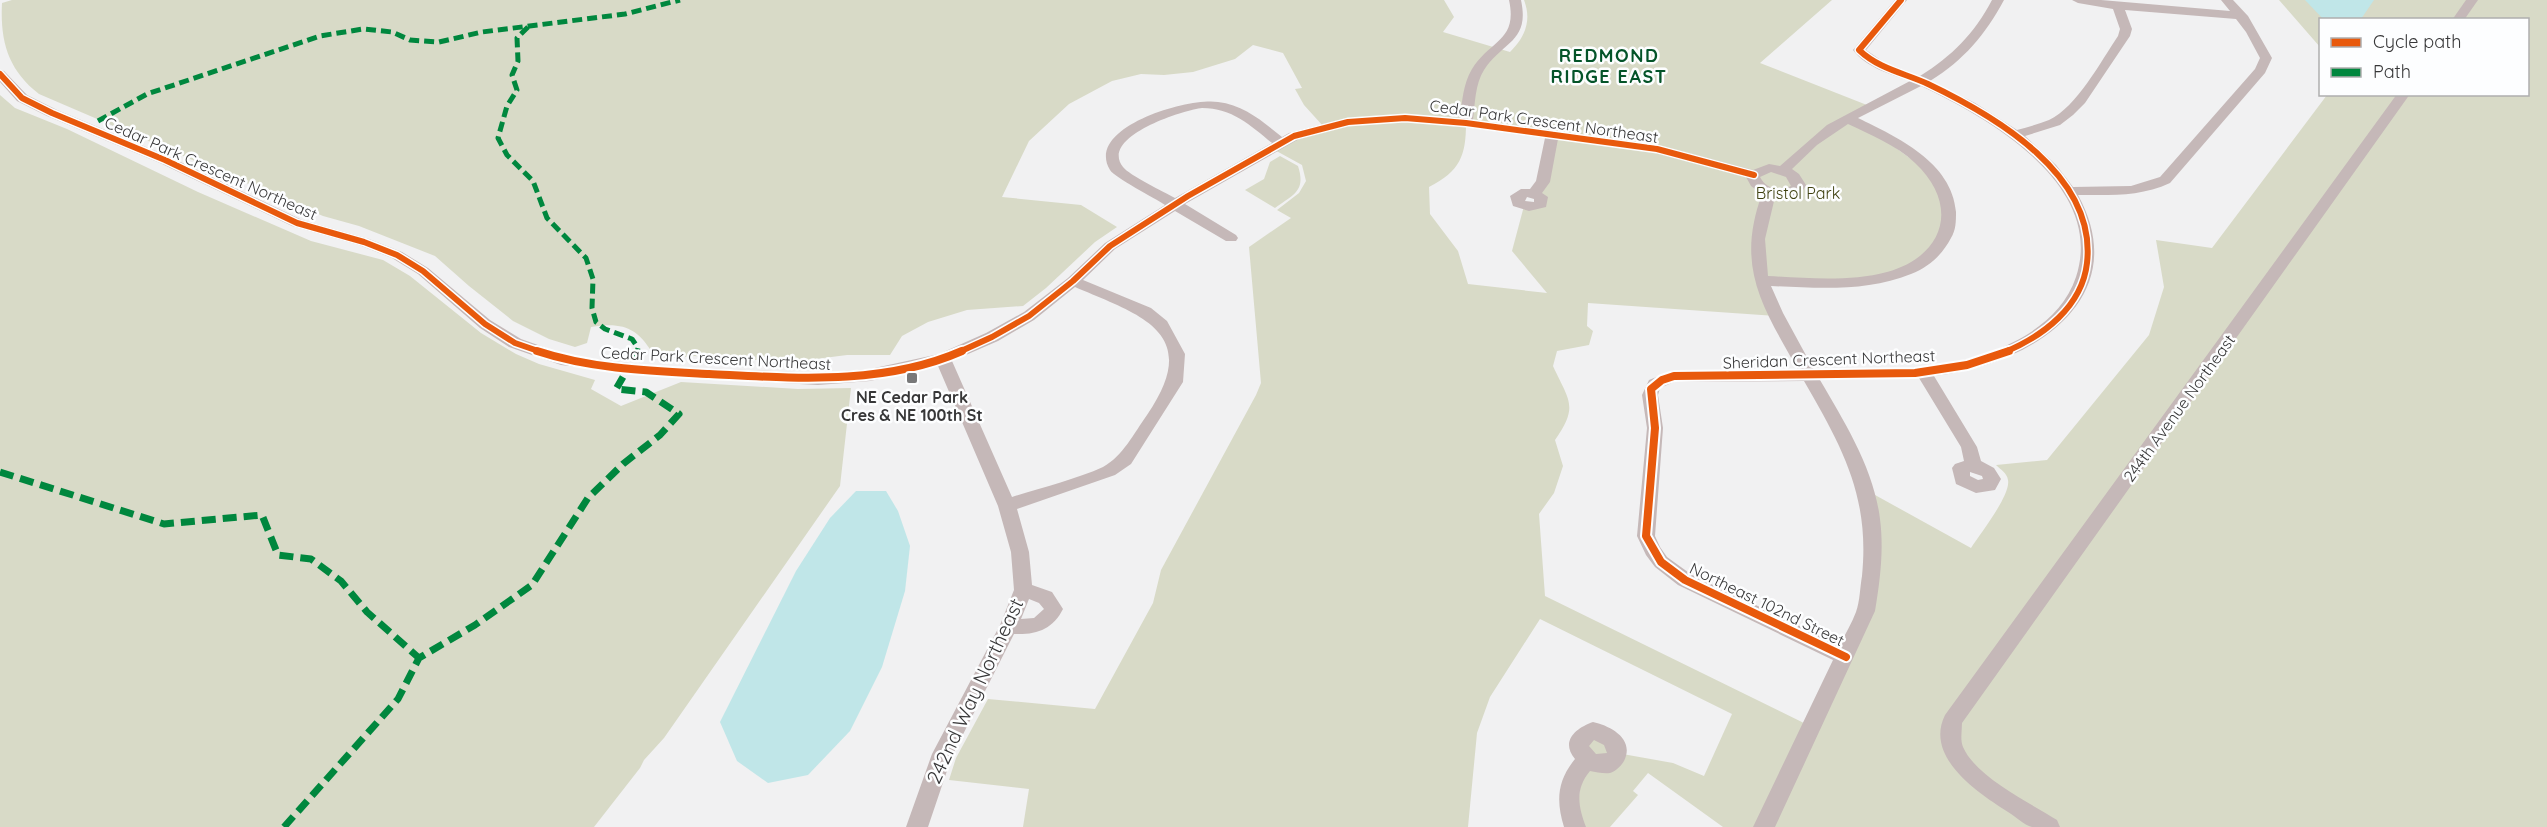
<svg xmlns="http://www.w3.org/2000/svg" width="2547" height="827" font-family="Quicksand,sans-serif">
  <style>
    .green { fill: #d8dac7; fill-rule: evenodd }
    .water { fill: #c0e6e8 }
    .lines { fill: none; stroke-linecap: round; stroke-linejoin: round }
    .minor { fill: #c5b8b8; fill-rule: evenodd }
    .quiet-far1 { stroke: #00873e; stroke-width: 5; stroke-dasharray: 10 5; stroke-linecap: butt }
    .quiet { stroke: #00873e; stroke-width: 7; stroke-dasharray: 14 7; stroke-linecap: butt }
    .cycleway-far1-casing { stroke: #fdfeff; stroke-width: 9 }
    .cycleway-casing { stroke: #fdfeff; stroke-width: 12 }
    .cycleway-far1 { stroke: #e8590c; stroke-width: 6 }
    .cycleway { stroke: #e8590c; stroke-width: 8 }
    .poi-dot { fill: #787879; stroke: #fdfeff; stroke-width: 2 }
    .labels { text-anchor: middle; stroke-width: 5; stroke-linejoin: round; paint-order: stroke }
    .street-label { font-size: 16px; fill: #373738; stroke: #fdfeff }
    .park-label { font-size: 16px; fill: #3f4110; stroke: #fdfeff }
    .poi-label { font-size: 16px; font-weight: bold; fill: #373738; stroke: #fdfeff }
    .far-district-label { font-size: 18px; font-weight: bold; letter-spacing: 1.5px; fill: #045429; stroke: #fdfeff }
    .near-street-label { font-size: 20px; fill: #373738; stroke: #fdfeff }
  </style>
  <rect width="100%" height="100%" fill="#f1f1f2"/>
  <g class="green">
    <path d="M12,0H1444L1454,17L1443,32L1510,52C1525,37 1532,21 1524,0H1832L1760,63L1872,107L1849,119L1873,131L1934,176L1948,232L1908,269L1860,281H1763L1776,316L1588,303L1587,326L1593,331L1589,345L1557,351L1553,366C1569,401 1579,406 1555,440L1563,466L1554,493L1539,514L1545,596L1812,727L1866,611V490L1971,548C1980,534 2011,495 2008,480C2007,473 2001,470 1996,465L2047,460L2149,335L2164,287L2156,240L2212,248L2327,95L2528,94V20H2320V47L2279,0H2547V827H1723L1648,773L1633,791L1638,795L1610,827H1575L1587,732L1617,753L1673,763L1704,776L1732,714L1540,619L1490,697L1477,733L1468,827H1023L1029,789L949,780L956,758L988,699L1095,709L1153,603L1161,570L1256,395L1261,383L1249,247L1291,218L1277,210L1299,193L1306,181L1302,165L1271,148L1323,126L1304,105L1295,89L1302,88L1283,53L1253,45L1235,59L1193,72L1164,75L1141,74L1112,81L1069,104L1029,141L1002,197L1081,205L1117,227L1095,242L1046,288L1023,306L967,310L928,322L902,336L890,355H847L808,360H750L694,356L663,359L654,356C638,327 622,322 591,327L587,343L575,347L549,339L513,321L469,286L435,256L359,226L323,216L39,94C8,70 0,41 2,3ZM1466,123L1552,134L1541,197L1529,207L1524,206L1512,251L1547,293L1468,284L1458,251L1430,214L1429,187C1460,171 1466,156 1466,123Z"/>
    <polygon points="0,95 15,108 67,129 198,192 311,241 383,260 410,276 481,333 516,354 539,364 595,380 591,389 621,406 681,382 798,389 851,388 840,486 664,738 644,760 640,768 594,827 0,827"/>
    <path d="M1280,156L1298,166C1306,191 1294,194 1275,208L1245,190L1264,179L1270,162Z"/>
  </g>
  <g class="water">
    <polygon points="2305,0 2374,0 2361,19 2324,20"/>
    <polygon points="856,491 886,491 898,511 910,546 905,591 882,667 850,731 808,775 768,783 737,761 720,722 796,571 830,518"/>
  </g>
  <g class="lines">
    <g class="minor">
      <path d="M1509,0H1521C1530,42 1503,41 1484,70C1475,84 1475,104 1473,120L1657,145L1753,170L1769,164L1780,166L1827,125L1910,81C1890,74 1867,68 1853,50L1895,0H1907L1866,50L1885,63L1920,76C1952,56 1974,34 1992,0H2004C1985,35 1964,60 1930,81L1975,103L2017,130C2028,127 2039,124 2049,120C2077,107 2101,61 2118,36L2120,29L2113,9L2078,3L2072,0H2101L2230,11L2221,0H2233L2248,16L2272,58L2265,73L2170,183C2140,197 2110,195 2078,195C2136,301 2027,366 1934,376L1977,447L1981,461L1994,468L2001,479L1995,490L1976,493L1956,484L1952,468L1955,464L1964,461L1961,447L1919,378L1820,380C1845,423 1874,469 1880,519C1884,550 1880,581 1875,611L1775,827H1753L1833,660L1678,585L1655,567L1646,555L1637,536L1647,428L1642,395L1649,380L1674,370H1798C1763,307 1735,268 1762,194L1751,186L1746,177L1656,153L1558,139L1550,182L1542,193L1548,197L1546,207L1529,211L1513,206L1510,196L1521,189H1530L1536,181L1545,138L1466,127L1405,122L1348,126L1299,139L1185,204L1236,235L1238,238L1236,241H1226L1175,211L1115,249L1083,280L1151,308L1167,321L1185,354L1183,382L1131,464L1115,475L1017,509L1029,552L1032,585L1052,592L1063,609C1053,629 1037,635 1014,634L952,756L928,827H906L932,754L1000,625L1014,590L1011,552L998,506L938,366L870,381L818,385L655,376L561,365L509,347L480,328L418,274L392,258L359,245L292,226L160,163L47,116L17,101L0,82V70L4,71L27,95L57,110L170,157L302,220L369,239L402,252L428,268L490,320L521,339L569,356L655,366L818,373L870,369L939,354L986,333L1024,312L1068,278L1105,243L1165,205C1155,198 1115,178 1110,170C1084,127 1189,97 1218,102C1244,105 1262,121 1282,137L1289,133L1348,118L1405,114L1460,119C1462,102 1463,84 1472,69C1490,40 1518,41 1509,0ZM2125,10L2236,19L2246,32L2260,58L2255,69L2160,177L2131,186L2073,187L2056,165L2025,136L2060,125L2073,115L2085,103L2130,36L2132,29ZM1921,86C1989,118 2106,185 2076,277C2063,316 2026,339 1990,352C1934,373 1872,369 1814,370L1783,313L1771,286C1818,288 1867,292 1911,274C1929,267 1942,255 1951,238C1956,230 1956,221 1956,212C1952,162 1897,137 1858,118ZM1202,108C1232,108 1250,125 1272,143L1175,198C1164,192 1129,175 1123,167C1099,137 1183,110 1202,108ZM1848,124C1871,135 1896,145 1915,163C1960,205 1945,256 1887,272C1849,282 1807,278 1768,276L1765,239L1775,197L1785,198L1802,192L1806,185L1799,174L1792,169L1817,145ZM1771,172L1786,177L1791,186C1779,192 1766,189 1760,177ZM1527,197L1534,199V202L1525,201ZM1075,287C1140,315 1204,332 1147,415C1134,433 1123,456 1103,467C1077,479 1040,488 1012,497L952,361L998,341L1034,320ZM1804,381C1842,447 1870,496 1862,576C1860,587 1860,601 1856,612C1852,623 1845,634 1840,645L1692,575L1667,557L1660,547L1655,536L1663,428L1658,395L1660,388L1674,382ZM1970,472L1982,476L1983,479L1978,480L1970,476ZM1029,599L1039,603L1044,609L1034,618L1021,619Z"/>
      <polygon points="2466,0 2478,0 2464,20 2452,20"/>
      <path d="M2397,94H2410L1962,723C1962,731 1960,739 1963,747C1976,777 2030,803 2057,820L2060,827C2051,827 2040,827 2032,827C2024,825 2015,816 2008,812C1978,793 1924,757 1945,715Z"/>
      <path d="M1593,722C1611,726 1635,739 1624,761C1621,766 1616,771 1610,773C1604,774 1596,772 1590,771C1575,789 1578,806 1586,827H1564C1556,801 1557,781 1575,759C1560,741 1576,728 1593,722ZM1594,740L1604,745L1607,753L1596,754L1589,746Z"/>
    </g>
    <g class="quiet-far1">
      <polyline points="528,27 517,38 518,61 512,75 517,90 507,106 498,138 507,155 533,181 547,218 586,258 593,279 592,308 596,322 605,329 632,339 638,348 637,352"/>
      <polyline points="98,121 147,94 320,36 363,29 392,32 410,40 439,42 482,32 625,14 680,0"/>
    </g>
    <g class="quiet">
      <polyline points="634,360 637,351"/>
      <polyline points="0,472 164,524 262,515 278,555 311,559 341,581 367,612 419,658"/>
      <polyline points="284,827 398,699 419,658 475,625 532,585 588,498 623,464 660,435 679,414 646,392 616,389 623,377"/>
    </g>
    <defs>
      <g id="cycleway-far1">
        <path d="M1901,0L1859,50C1879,69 1904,73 1928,84C1995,116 2097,175 2087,263C2082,307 2043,336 2005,352"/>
        <polyline points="0,74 22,98 52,113 165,160 297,223 364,242 397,255 423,271 485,324 515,343 541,352"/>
        <polyline points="959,352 992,337 1029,316 1073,281 1110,246 1188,196 1294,136 1348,122 1405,118 1466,123 1657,149 1754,175"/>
      </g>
      <g id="cycleway">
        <path d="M537,351C591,369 651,371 709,374C793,378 882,386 962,351"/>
        <polyline points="1846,657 1685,580 1661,562 1646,536 1655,428 1651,389 1662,380 1674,376 1915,373 1967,365 2009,351"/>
      </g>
    </defs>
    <use href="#cycleway-far1" class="cycleway-far1-casing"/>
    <use href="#cycleway" class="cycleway-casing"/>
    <use href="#cycleway-far1" class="cycleway-far1"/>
    <use href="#cycleway" class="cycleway"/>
  </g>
  <rect class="poi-dot" x="906" y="372" width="12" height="12" rx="3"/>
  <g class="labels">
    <g class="street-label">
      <text transform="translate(1544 121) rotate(8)" y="6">Cedar Park Crescent Northeast</text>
      <text transform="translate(211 168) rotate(24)" y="6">Cedar Park Crescent Northeast</text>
      <text transform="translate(716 358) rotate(3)" y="6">Cedar Park Crescent Northeast</text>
      <text transform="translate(1829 359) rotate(-2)" y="6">Sheridan Crescent Northeast</text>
      <text transform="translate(2179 408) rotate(-54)" y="6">244th Avenue Northeast</text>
      <text transform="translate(1767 604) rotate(26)" y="6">Northeast 102nd Street</text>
    </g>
    <g class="park-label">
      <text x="1798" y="199">Bristol Park</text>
    </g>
    <g class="poi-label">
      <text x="912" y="403">NE Cedar Park<tspan x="912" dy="18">Cres &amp; NE 100th St</tspan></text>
    </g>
    <g class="far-district-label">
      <text x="1609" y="62">REDMOND<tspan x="1609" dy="21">RIDGE EAST</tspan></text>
    </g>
    <g class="near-street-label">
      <text transform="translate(975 691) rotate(-65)" y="7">242nd Way Northeast</text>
    </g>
  </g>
  <rect x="2319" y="18" width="210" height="78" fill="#fdfeff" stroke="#aeaeaf" stroke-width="1.5"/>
  <rect x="2331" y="38" width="30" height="9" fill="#e8590c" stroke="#aeaeaf" stroke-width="1.5"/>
  <text x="2373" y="48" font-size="18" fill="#373738">Cycle path</text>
  <rect x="2331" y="68" width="30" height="9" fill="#00873e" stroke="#aeaeaf" stroke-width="1.5"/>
  <text x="2373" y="78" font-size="18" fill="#373738">Path</text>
</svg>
